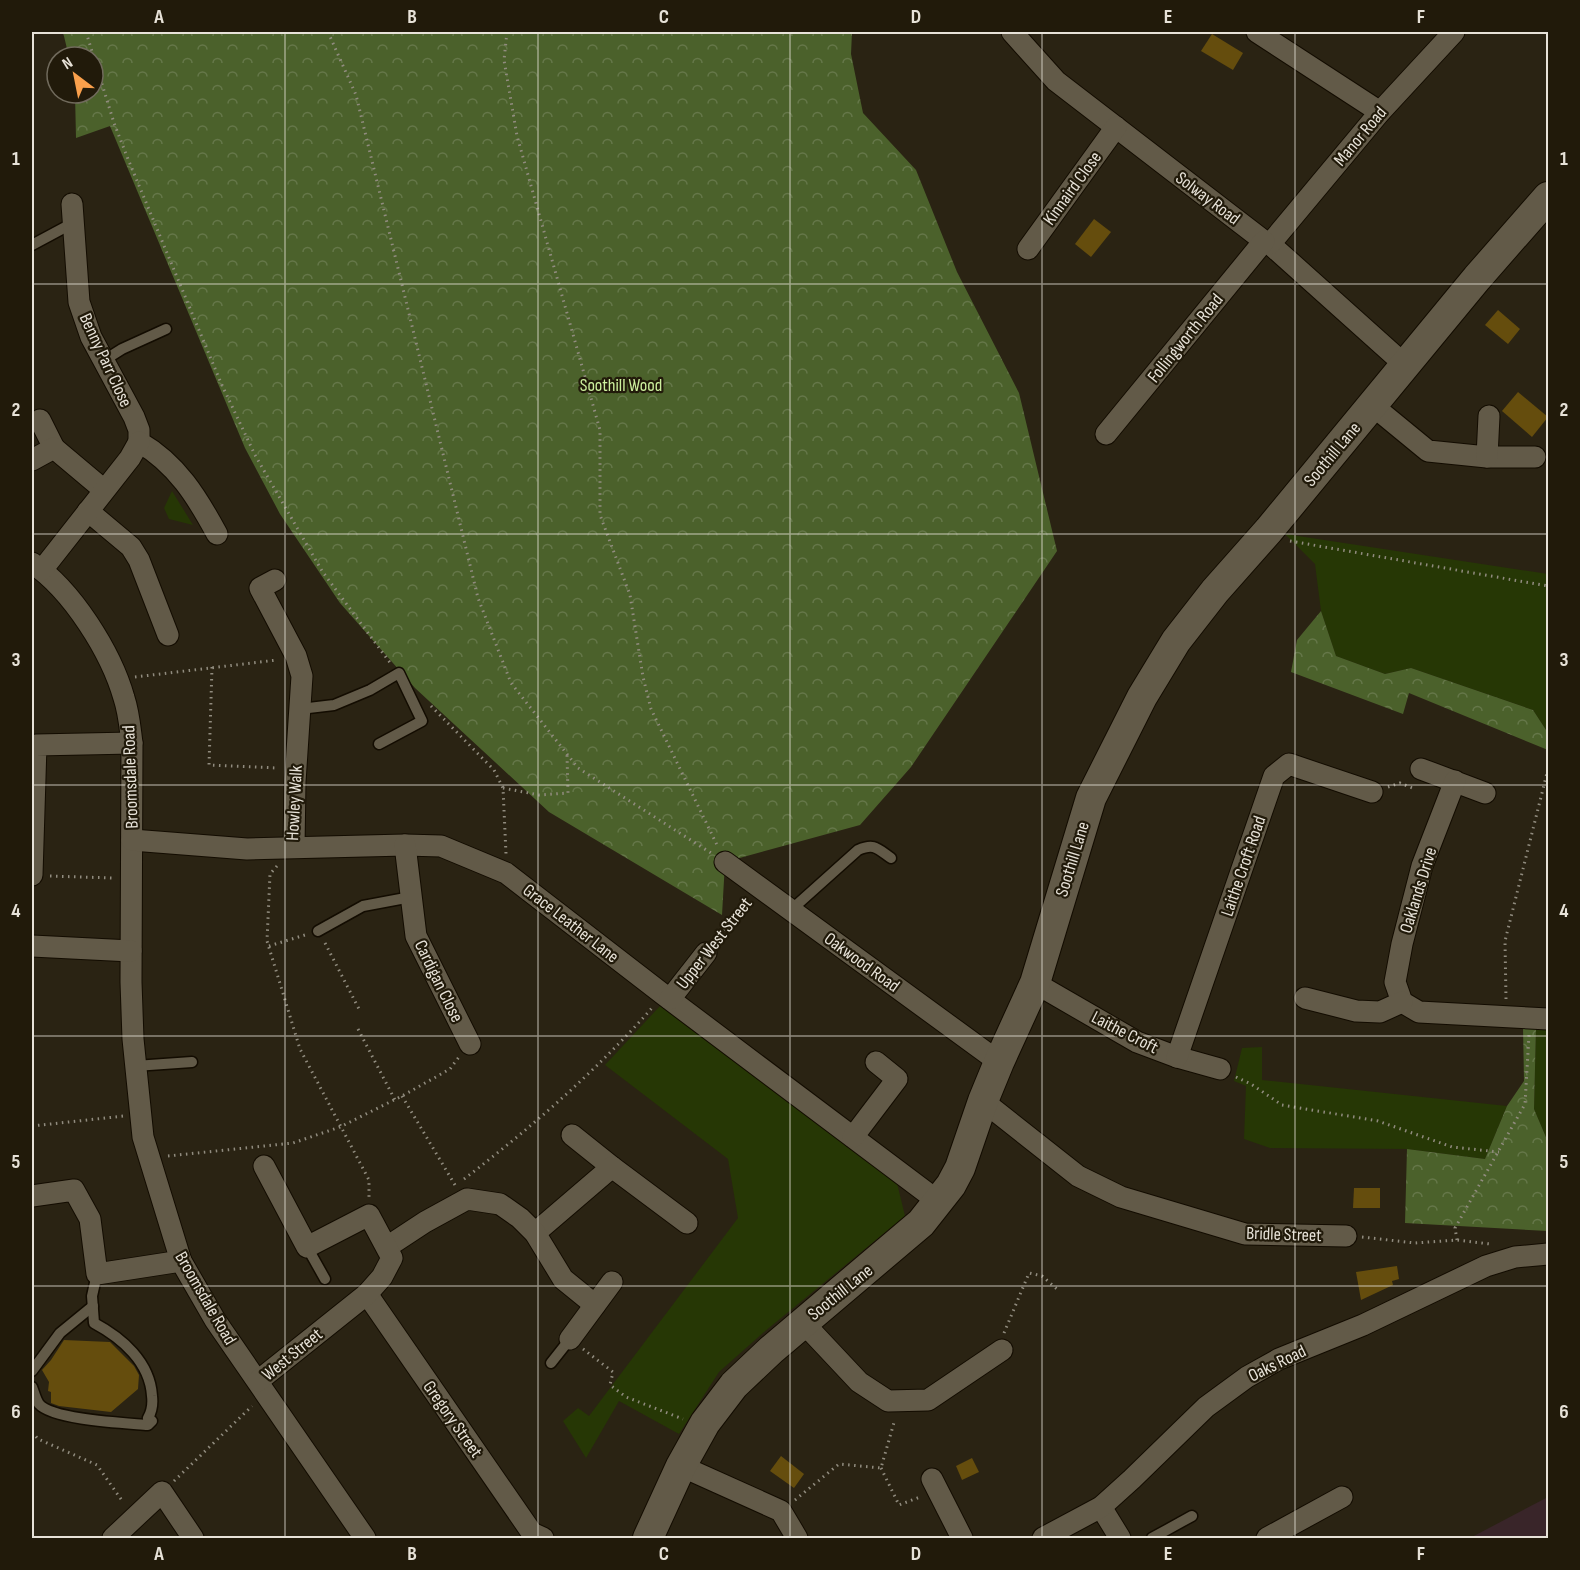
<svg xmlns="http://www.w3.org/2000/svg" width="1580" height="1570" font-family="'Sofia Sans Condensed',sans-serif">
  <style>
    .commercial { fill: #392529 }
    .green { fill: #263705 }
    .forest { fill: url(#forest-crowns) }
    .building { fill: #654d0d }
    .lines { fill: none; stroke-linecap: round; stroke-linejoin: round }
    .lane-casing { stroke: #130c01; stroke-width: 13 }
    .street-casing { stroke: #130c01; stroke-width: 23 }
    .secondary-casing { stroke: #130c01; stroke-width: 32 }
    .path { stroke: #918c7f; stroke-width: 3; stroke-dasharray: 1.5 4.5; stroke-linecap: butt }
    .lane { stroke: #625a48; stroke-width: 10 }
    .street { stroke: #625a48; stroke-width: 21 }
    .secondary { stroke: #625a48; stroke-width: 30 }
    .grid { fill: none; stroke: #e7e2d8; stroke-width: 1.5; stroke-opacity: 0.55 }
    .labels { text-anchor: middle; stroke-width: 4.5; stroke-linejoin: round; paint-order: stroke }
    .street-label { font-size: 18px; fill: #e7e2d8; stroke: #211a0a }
    .park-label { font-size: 18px; fill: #cdf09e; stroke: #211a0a }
    .neatline { fill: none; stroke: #e7e2d8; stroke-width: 2 }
    .grid-label { font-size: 20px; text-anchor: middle; font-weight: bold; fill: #e7e2d8 }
  </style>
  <defs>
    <pattern id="forest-crowns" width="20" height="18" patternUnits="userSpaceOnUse" patternTransform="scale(1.5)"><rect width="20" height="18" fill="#4b612b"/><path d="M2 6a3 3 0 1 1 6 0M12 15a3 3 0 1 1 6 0" fill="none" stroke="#657749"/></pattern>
  </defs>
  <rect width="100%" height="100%" fill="#2a2313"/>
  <polygon class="commercial" points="1548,1497 1548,1538 1470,1538"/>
  <g class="green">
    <polygon points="172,491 193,525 169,519 164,508"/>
    <polygon points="1285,534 1548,574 1548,733 1533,710 1411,668 1385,674 1336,656 1321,611 1315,564"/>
    <polygon points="660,1006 897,1183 905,1216 764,1332 719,1372 679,1434 619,1401 586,1458 563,1421 578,1408 589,1416 738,1218 728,1159 605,1065"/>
    <polygon points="1536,1027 1548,1028 1548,1142 1534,1109"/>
    <polygon points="1262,1047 1262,1080 1507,1106 1485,1159 1407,1149 1270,1148 1244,1139 1246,1086 1234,1081 1242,1048"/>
  </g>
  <g class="forest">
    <polygon points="63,32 852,32 851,54 863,113 916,170 957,272 1019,393 1057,551 911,767 860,825 725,862 722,915 549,812 415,688 340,603 280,514 245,448 110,126 76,138 75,93 93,93 93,57 69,57"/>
    <polygon points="1321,611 1336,656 1385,674 1411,668 1533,710 1548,733 1548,750 1409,693 1403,714 1291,672 1297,640"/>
    <polygon points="1523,1026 1536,1027 1534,1109 1548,1142 1548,1231 1405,1223 1407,1149 1485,1159 1507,1106 1524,1081"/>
  </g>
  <g class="building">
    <polygon points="1212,34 1243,53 1233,70 1201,51"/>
    <polygon points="1094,219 1111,232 1091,257 1075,244"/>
    <polygon points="1498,310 1520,329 1508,344 1485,325"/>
    <polygon points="1518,392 1548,417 1532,437 1502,411"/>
    <polygon points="1354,1188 1380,1188 1380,1208 1353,1208"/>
    <polygon points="1397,1266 1399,1279 1392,1281 1393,1285 1361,1300 1356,1272"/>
    <polygon points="64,1340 110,1342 134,1366 139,1375 138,1389 111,1412 59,1406 51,1403 51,1392 48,1391 49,1382 42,1370 51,1360"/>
    <polygon points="781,1456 804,1474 794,1488 770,1471"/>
    <polygon points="972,1458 979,1472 962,1480 956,1466"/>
  </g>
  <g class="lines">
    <defs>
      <g id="lane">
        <polyline points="32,245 73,223"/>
        <polyline points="103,361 122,349 166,329"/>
        <polyline points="300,709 334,705 370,690 399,673 422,721 379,744"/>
        <path d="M791,910L858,850C874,843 877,848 891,858"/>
        <polyline points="318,931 363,906 411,897"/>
        <polyline points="135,1066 192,1062"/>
        <polyline points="307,1247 325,1279"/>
        <polyline points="551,1363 570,1339"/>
        <polyline points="32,1371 60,1333 93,1306"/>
        <path d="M32,1387C34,1392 36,1400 39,1404C53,1420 125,1423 148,1425L152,1421L148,1418C152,1411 153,1404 152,1396C150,1362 122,1338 94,1323L92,1296L97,1274"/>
        <polyline points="1152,1538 1192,1516"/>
      </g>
      <g id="street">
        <polyline points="1012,32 1056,81 1264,241 1270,244 1405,365"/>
        <polyline points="1257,32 1380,112"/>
        <path d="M72,204L79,302L91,337L134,417L139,430V442C177,464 197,497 217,534"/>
        <polyline points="1270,244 1380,112 1454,32"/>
        <polyline points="1028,249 1116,127"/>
        <polyline points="1372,405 1428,451 1487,457 1535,457"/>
        <polyline points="40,420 54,448"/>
        <polyline points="1106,434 1264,241"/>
        <polyline points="1487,457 1489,416"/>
        <polyline points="32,460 54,448 104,490"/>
        <polyline points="88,511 131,547 139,560 168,635"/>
        <path d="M32,563C72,590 111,652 124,698C129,713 130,728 132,743L131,982L133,1039L143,1137L181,1261L215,1320L365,1538"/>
        <polyline points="42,570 130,458 139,442"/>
        <polyline points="275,580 260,588 296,656 302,676 295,782 294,847"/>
        <polyline points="1421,769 1485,793"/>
        <polyline points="1455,781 1422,866 1402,944 1395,982 1402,1002 1419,1012 1548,1019"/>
        <polyline points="132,840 247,849 405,845 441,846 506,873 664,995 939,1202"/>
        <polyline points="405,845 416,936 470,1044"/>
        <polyline points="725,862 999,1062"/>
        <polyline points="32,875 36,745 132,743"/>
        <polyline points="32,946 131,951"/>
        <polyline points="1035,983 1137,1042 1177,1057 1220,1069"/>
        <polyline points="1305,998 1356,1011 1380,1012 1402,1002"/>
        <polyline points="670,999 706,953"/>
        <polyline points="1177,1057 1274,776 1289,764 1372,792"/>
        <polyline points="983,1101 1078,1176 1121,1197 1245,1234 1346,1236"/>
        <polyline points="572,1135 612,1167"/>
        <polyline points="853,1137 897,1079 876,1062"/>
        <polyline points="32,1196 74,1190 90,1219 97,1274 181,1261"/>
        <polyline points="535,1233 612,1167 687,1223"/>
        <polyline points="387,1247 425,1222 467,1199 500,1204 520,1218 535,1233 563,1279 595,1305"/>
        <polyline points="367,1294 532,1533 543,1538"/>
        <polyline points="801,1324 813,1333 859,1382 888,1401 928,1400 1002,1350"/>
        <polyline points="570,1339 612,1282"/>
        <polyline points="258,1381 367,1294 382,1277 392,1258 369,1215 307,1247 264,1166"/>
        <polyline points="681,1466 781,1511 797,1538"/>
        <polyline points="932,1479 962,1538"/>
        <polyline points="1101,1507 1120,1538"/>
        <polyline points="113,1538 162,1492 193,1538"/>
        <polyline points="1043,1538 1101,1507 1132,1479 1206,1407 1247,1377 1279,1359 1363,1325 1486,1266 1515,1257 1548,1254"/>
        <polyline points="1267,1538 1342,1497"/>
      </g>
      <polyline id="secondary" points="648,1538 681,1466 705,1423 734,1385 771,1350 921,1223 951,1185 960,1168 983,1101 999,1062 1035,983 1091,798 1142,697 1176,641 1215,591 1269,530 1477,278 1548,197"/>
    </defs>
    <use href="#lane" class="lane-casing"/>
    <use href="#street" class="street-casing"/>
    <use href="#secondary" class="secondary-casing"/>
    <g class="path">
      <polyline points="86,32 114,123 128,159 221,383 255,455 322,571 391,664"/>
      <polyline points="328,32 356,95 478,598 511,683 578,768 711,853"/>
      <polyline points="507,32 504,60 517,136 600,430 600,515 630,595 643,677 651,709 718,847"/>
      <polyline points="1290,541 1548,586"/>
      <polyline points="212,667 209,765 277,768"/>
      <polyline points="135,677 277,660"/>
      <polyline points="431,706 494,770 503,788 506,854"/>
      <polyline points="1388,787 1400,783 1415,789"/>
      <polyline points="503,788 539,795 568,793 567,755"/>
      <polyline points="277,866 270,874 267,941 300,1049 369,1180 369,1198"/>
      <polyline points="50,876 112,878"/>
      <polyline points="717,940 748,900"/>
      <polyline points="325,943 360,1011"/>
      <polyline points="269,946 305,935"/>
      <polyline points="1506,999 1505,941 1548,769"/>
      <polyline points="358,1029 395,1100"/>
      <polyline points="1236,1077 1251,1084 1282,1105 1378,1121 1452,1147 1499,1152"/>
      <polyline points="402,1096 455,1185"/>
      <polyline points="32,1126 124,1116"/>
      <polyline points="168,1156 293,1143 340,1127 402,1096 450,1069 459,1057"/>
      <path d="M464,1179C531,1128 596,1071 652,1008"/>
      <polyline points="1362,1237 1415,1243 1457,1240 1490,1244"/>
      <polyline points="1457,1240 1455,1228 1525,1104 1529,1035"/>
      <polyline points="1004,1333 1029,1273 1042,1276 1058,1290"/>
      <polyline points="583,1349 613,1372 610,1385 626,1397 683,1419"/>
      <polyline points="32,1432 38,1439 97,1465 123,1502"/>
      <polyline points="881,1468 899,1505 920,1497"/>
      <polyline points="174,1481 252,1406"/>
      <polyline points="795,1500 839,1464 881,1468 895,1419"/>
    </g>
    <use href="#lane" class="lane"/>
    <use href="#street" class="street"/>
    <use href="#secondary" class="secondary"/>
  </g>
  <path class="grid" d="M285,32V1538M538,32V1538M790,32V1538M1042,32V1538M1295,32V1538M32,284H1548M32,534H1548M32,785H1548M32,1036H1548M32,1286H1548"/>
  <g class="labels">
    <g class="street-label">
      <text transform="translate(1360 136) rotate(-50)" y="6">Manor Road</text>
      <text transform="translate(1072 188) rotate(-54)" y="6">Kinnaird Close</text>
      <text transform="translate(1208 198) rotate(37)" y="6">Solway Road</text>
      <text transform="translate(1185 338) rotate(-51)" y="6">Follingworth Road</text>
      <text transform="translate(106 360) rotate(65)" y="6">Benny Parr Close</text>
      <text transform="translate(1332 454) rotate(-50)" y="6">Soothill Lane</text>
      <text transform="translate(130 777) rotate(-92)" y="6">Broomsdale Road</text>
      <text transform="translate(294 803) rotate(-87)" y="6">Howley Walk</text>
      <text transform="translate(1072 859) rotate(-73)" y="6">Soothill Lane</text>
      <text transform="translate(1243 866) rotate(-71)" y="6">Laithe Croft Road</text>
      <text transform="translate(1418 890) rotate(-73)" y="6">Oaklands Drive</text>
      <text transform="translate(571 923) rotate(38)" y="6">Grace Leather Lane</text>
      <text transform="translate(714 943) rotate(-52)" y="6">Upper West Street</text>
      <text transform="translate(862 962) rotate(36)" y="6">Oakwood Road</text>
      <text transform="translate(439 981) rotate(64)" y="6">Cardigan Close</text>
      <text transform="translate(1125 1032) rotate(27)" y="6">Laithe Croft</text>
      <text transform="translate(1284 1234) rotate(2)" y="6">Bridle Street</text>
      <text transform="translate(840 1292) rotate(-39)" y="6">Soothill Lane</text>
      <text transform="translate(206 1298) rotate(60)" y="6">Broomsdale Road</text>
      <text transform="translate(292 1354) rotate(-39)" y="6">West Street</text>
      <text transform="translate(1277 1363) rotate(-26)" y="6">Oaks Road</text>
      <text transform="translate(453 1419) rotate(55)" y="6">Gregory Street</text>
    </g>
    <g class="park-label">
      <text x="621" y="391">Soothill Wood</text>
    </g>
  </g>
  <rect width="1580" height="1570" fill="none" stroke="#211a0a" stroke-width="66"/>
  <g transform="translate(75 75) rotate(328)"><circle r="28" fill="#211a0a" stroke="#706a5c" stroke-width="1.5"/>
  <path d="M0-4.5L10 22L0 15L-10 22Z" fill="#f9a04c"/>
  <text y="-9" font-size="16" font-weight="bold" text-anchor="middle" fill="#e7e2d8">N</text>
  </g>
  <rect x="33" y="33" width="1514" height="1504" class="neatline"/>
  <g class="grid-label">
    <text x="159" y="23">A</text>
    <text x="412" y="23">B</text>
    <text x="664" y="23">C</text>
    <text x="916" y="23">D</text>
    <text x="1168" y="23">E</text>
    <text x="1421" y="23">F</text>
    <text x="16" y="165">1</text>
    <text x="1564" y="165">1</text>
    <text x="16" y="416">2</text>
    <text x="1564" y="416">2</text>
    <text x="16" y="666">3</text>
    <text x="1564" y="666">3</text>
    <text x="16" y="917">4</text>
    <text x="1564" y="917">4</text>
    <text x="16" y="1168">5</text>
    <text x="1564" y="1168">5</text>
    <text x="16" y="1418">6</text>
    <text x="1564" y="1418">6</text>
    <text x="159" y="1560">A</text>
    <text x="412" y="1560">B</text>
    <text x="664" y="1560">C</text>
    <text x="916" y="1560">D</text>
    <text x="1168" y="1560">E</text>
    <text x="1421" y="1560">F</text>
  </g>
</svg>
